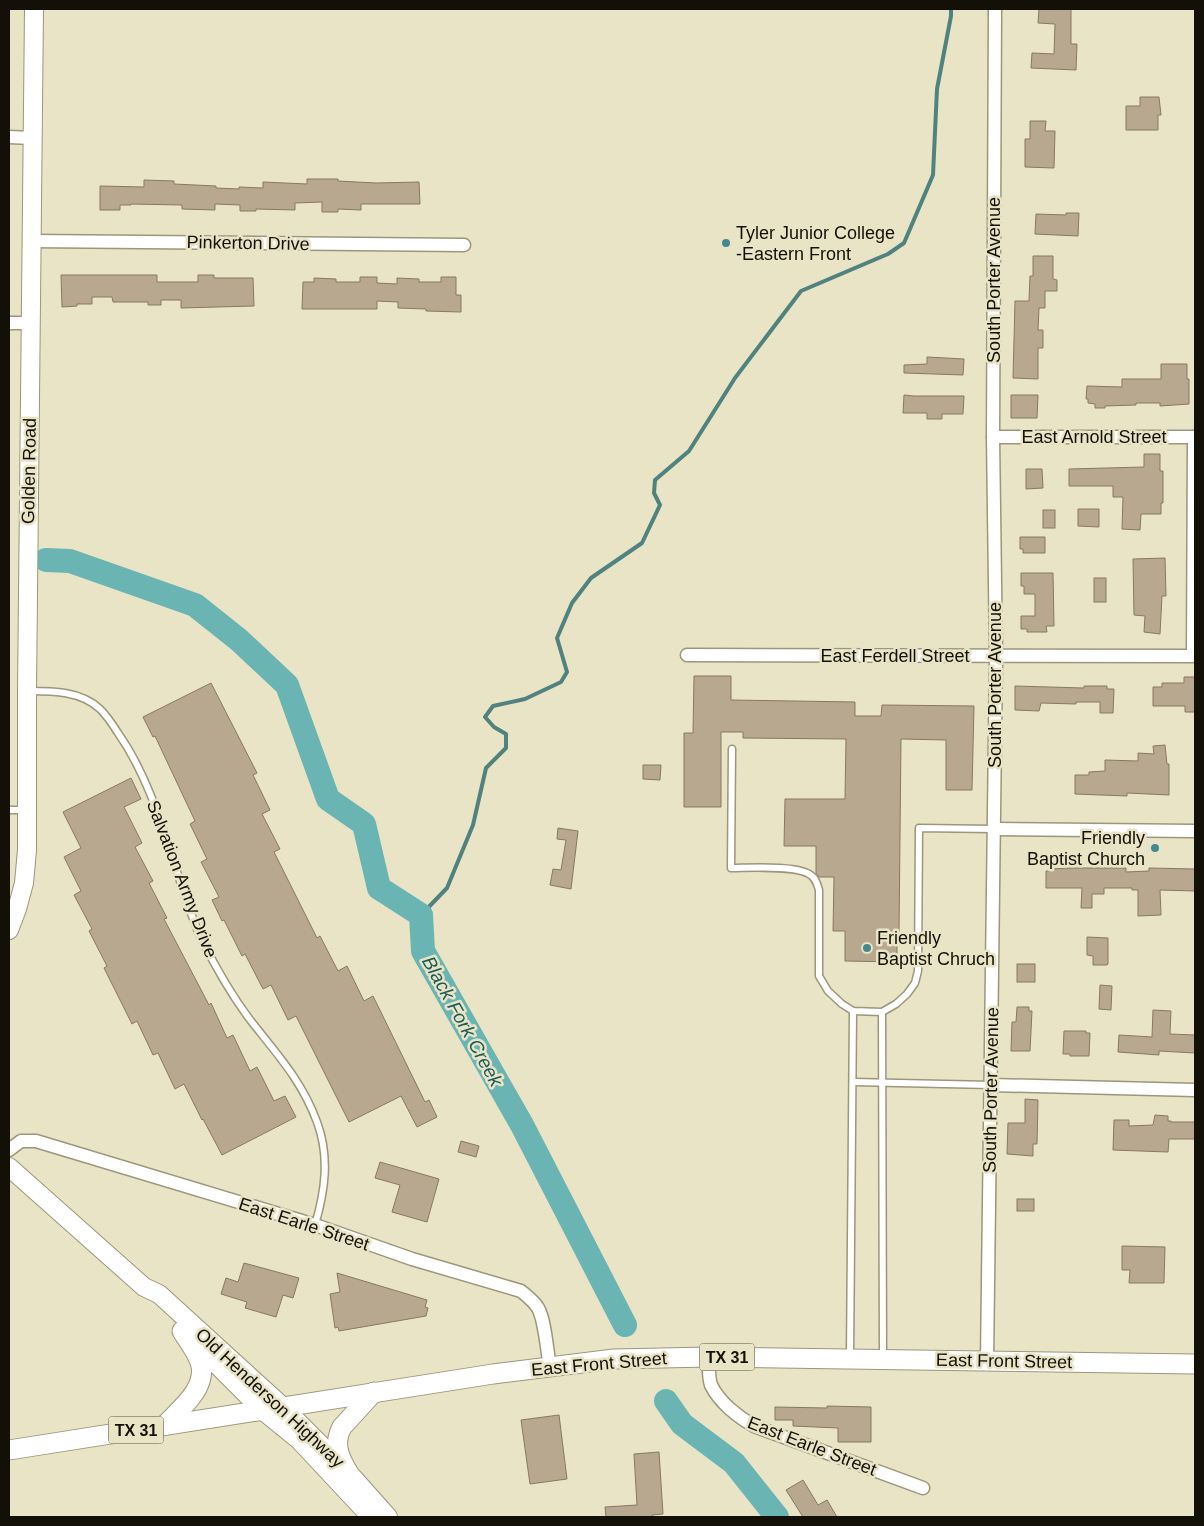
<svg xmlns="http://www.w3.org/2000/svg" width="1204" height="1526" font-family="Arial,sans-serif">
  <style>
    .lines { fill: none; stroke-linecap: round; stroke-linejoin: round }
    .stream { stroke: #50837f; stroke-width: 4 }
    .river { stroke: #6ab4b3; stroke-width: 24 }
    .building { fill: #b8a88f; stroke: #887861 }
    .lane-casing { stroke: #9c967b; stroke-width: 9 }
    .street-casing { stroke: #9c967b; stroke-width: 15 }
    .secondary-casing { stroke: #9c967b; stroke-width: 20 }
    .primary-casing { stroke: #9c967b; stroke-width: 21 }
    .lane { stroke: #fff; stroke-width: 6 }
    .street { stroke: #fff; stroke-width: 12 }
    .secondary { stroke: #fff; stroke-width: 18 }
    .primary { stroke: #fff; stroke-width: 19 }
    .poi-dot { fill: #428a8f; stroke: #e9e4c6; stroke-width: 2 }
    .labels { text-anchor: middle; stroke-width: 5; stroke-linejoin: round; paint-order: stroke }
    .shield { fill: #e9e4c6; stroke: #535040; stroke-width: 1 }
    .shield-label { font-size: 16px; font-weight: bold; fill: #131107 }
    .poi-label { font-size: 18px; fill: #131107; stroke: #e9e4c6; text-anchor: start }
    .street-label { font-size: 18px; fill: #131107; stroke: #e9e4c6 }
    .water-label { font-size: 19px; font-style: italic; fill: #1c5b5b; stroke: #e9e4c6 }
  </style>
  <rect width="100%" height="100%" fill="#e9e4c6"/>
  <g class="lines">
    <polyline class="stream" points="421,915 447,888 473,825 486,768 506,748 506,734 494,727 485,717 493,706 525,699 561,682 567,672 557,638 572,603 591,578 642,543 660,505 654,493 655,480 689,451 735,378 801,291 888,254 904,243 933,175 937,89 951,16 951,9"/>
    <g class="river">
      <polyline points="46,560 70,561 195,605 239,640 287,685 328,799 364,824 379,888 421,915 423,951 522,1125 625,1325"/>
      <polyline points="666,1401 682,1424 734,1463 777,1517"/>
    </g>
  </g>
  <g class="building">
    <polygon points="1039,9 1071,9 1071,44 1077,44 1076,70 1031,68 1032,53 1054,54 1055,24 1038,23"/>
    <polygon points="1140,97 1159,97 1161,115 1158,115 1158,130 1126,130 1126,106 1140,106"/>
    <polygon points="1030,121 1046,121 1045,131 1055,131 1054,168 1025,167 1025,139 1030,139"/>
    <polygon points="307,179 338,179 338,181 376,183 419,182 420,204 361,204 361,210 338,209 338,212 322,212 322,202 295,203 295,210 256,209 256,211 240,211 240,205 215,204 215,210 182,209 182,205 131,204 131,205 120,205 120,210 100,210 100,186 144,187 144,180 174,181 174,184 216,186 216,188 239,189 239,187 263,188 263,182 307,184"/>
    <polygon points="1066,213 1079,213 1078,236 1035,234 1036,214 1066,215"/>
    <polygon points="1033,256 1053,256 1053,279 1057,280 1057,291 1045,291 1045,308 1039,308 1038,330 1043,330 1043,348 1038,348 1038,379 1013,378 1015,301 1029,301 1030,276 1033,276"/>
    <polygon points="61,275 157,275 157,282 198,282 198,275 214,275 214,278 253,278 254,306 181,308 181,300 161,300 161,305 148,305 148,302 113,302 112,297 92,297 92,304 77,304 77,306 62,307"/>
    <polygon points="360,277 377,277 377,283 397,284 397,278 419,279 419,282 441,282 441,277 456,277 456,295 461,295 461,312 426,311 426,309 398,308 398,302 377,301 377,309 302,309 303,282 314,282 314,278 336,279 336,282 360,282"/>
    <polygon points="927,357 964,359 963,375 904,373 904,365 927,364"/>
    <polygon points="1161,364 1187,364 1187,379 1189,379 1189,404 1160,406 1160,403 1136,403 1136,405 1105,406 1105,408 1095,408 1095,404 1088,403 1088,399 1086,399 1087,386 1122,387 1122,379 1161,379"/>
    <polygon points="904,395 914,396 964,396 963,414 942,414 942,419 927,419 927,413 903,413"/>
    <polygon points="1011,395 1038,395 1037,418 1011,418"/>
    <polygon points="1144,454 1160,454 1160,471 1163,471 1163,503 1161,503 1161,514 1141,514 1140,530 1122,529 1123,497 1113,497 1113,486 1069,486 1069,469 1144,467"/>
    <polygon points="1026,469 1042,469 1043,488 1026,489"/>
    <polygon points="1078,509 1099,509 1099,527 1078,526"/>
    <rect x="1043" y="510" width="12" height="18"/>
    <polygon points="1020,537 1045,537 1045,553 1023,553 1023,549 1020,549"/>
    <polygon points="1165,558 1166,596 1162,596 1160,634 1144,632 1145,616 1134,615 1133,559"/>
    <polygon points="1021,573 1053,573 1054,626 1046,626 1047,632 1027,632 1027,629 1021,629 1021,616 1035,616 1035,594 1024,594 1024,586 1021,586"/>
    <rect x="1094" y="578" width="12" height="24"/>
    <polygon points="694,676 731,676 731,700 855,702 855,716 881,716 882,705 974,706 972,790 946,790 946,740 901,739 899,932 897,932 897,962 845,961 845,931 833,931 834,877 819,877 816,873 816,846 784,846 785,799 845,799 846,739 743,738 743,732 721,732 721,807 684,807 684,733 693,733"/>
    <polygon points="1184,677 1195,677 1195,712 1185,712 1185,706 1153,706 1153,687 1162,687 1162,683 1184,683"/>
    <polygon points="211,683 257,773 253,775 270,810 262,814 280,849 274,852 317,938 320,936 338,971 347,966 364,1001 373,996 425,1102 429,1100 437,1117 417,1127 401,1096 349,1122 296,1016 288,1020 271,985 263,989 245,954 242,956 224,920 222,921 212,900 219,897 201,862 207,859 190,824 195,821 155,736 153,737 143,717"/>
    <polygon points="1015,686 1084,688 1084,686 1107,686 1107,689 1114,689 1113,713 1100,713 1100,702 1076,702 1076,704 1041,703 1039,711 1015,710"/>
    <polygon points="1165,745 1167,764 1169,764 1169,795 1127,793 1127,796 1075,794 1075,775 1089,775 1089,772 1105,771 1105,760 1138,761 1138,753 1154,754 1153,746"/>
    <polygon points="643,765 661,765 660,780 643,779"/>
    <polygon points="131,778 141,799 124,807 142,843 135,847 153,881 149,883 167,918 164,919 209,1005 211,1003 227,1038 233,1035 250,1071 257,1067 274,1101 285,1096 296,1117 222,1155 203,1119 202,1120 184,1084 175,1089 158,1053 153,1055 137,1021 132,1024 104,968 107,966 89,931 92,929 74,895 81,891 64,857 81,848 63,812"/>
    <polygon points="558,828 578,831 571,889 550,885 553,869 561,870 566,840 557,839"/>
    <polygon points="1071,868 1126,868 1126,872 1149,871 1149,868 1195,869 1195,891 1160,890 1161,915 1138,916 1138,890 1132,890 1132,888 1104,888 1104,894 1092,894 1092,908 1081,908 1082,888 1046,888 1046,871 1052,871 1051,869"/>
    <polygon points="1087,937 1108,938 1108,964 1107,965 1093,965 1093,956 1087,955"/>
    <rect x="1017" y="964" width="18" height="18"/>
    <polygon points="1100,985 1112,986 1111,1010 1099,1009"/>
    <polygon points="1017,1007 1029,1007 1029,1011 1032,1011 1030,1051 1011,1051 1012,1022 1016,1022"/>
    <polygon points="1153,1010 1171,1011 1170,1034 1195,1035 1195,1053 1159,1051 1159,1055 1118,1052 1119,1035 1152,1037"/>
    <polygon points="1064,1031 1086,1031 1086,1033 1090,1033 1089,1056 1070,1056 1070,1054 1063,1054"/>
    <polygon points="1025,1099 1038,1100 1037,1144 1033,1144 1033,1156 1007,1154 1008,1123 1025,1123"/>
    <polygon points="1155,1115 1168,1116 1168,1121 1171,1121 1171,1122 1195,1122 1195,1139 1169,1139 1168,1152 1113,1150 1114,1120 1129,1120 1129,1126 1153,1125"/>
    <polygon points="461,1141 479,1146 476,1157 458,1152"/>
    <polygon points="380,1162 439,1179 427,1222 392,1212 400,1185 375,1178"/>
    <rect x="1017" y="1199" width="17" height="12"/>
    <polygon points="1122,1246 1165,1247 1164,1283 1129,1283 1130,1270 1122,1270"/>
    <polygon points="244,1263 299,1278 293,1298 283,1295 276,1317 245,1308 247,1302 221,1294 226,1278 238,1282"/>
    <polygon points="337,1273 427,1300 425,1307 428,1308 426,1316 339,1331 338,1327 335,1328 330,1294 340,1292"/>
    <polygon points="827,1406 871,1407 871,1442 838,1442 838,1428 793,1426 793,1420 775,1420 775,1407 827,1408"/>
    <polygon points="559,1415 567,1479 530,1484 521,1420"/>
    <polygon points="659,1452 663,1514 652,1515 653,1517 606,1517 605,1507 637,1505 634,1454"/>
    <polygon points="803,1480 818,1505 827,1500 837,1517 803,1517 786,1490"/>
  </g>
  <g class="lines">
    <defs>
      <g id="lane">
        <path d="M28,691C53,691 81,691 100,709C107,716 113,725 118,733C151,780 165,837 183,890C189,907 194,924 202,940C216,968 232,996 251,1021C277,1054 302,1081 317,1122C330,1157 325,1191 315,1225"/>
        <path d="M732,749L731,868C748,868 795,865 809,874C815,877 817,883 819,890V976L828,991L842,1004L853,1011L882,1012L896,1004L907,994L915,983L918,971L919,828L993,829"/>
        <polyline points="9,810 27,810"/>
        <polyline points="882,1012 883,1358"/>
        <polyline points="853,1082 991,1085"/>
        <polyline points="850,1357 853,1011"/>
      </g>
      <g id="street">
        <polyline points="9,137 32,138"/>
        <polyline points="31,241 464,245"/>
        <polyline points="9,323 31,323"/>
        <polyline points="993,437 1195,437"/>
        <polyline points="687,655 1193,656 1194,437"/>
        <polyline points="993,829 1195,831"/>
        <polyline points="991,1085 1195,1090"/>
        <path d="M9,1150L21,1141H36L315,1225L412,1259L521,1291C527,1296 534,1301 538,1308C545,1320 547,1351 550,1367"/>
        <path d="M709,1357C709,1366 708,1376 711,1385C719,1402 738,1417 754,1426L923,1488"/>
        <polyline points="987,1361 996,656 993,437 995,9"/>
      </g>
      <g id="secondary">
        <polyline points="9,930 17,909 24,883 27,850 27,691 34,9"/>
        <polyline points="9,1167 144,1287 159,1294 283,1407 348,1472 388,1517"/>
        <polyline points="191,1339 262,1410 299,1440 371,1517"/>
      </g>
      <g id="primary">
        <path d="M165,1425C179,1410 209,1387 200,1362C196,1351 188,1341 182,1331"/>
        <polyline points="9,1450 493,1374 614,1359 709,1357 1195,1364"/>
        <path d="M348,1472C339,1457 333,1443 342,1427L374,1392"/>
      </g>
    </defs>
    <use href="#lane" class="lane-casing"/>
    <use href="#street" class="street-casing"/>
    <use href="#secondary" class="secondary-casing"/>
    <use href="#primary" class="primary-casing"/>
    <use href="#lane" class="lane"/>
    <use href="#street" class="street"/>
    <use href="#secondary" class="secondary"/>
    <use href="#primary" class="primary"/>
  </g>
  <g class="poi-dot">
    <circle cx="726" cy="243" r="5"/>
    <circle cx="1155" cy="848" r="5"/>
    <circle cx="867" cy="948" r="5"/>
  </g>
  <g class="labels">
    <g class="shield">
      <rect x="699.5" y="1343.5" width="55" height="27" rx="4"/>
      <rect x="108.5" y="1416.5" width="55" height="27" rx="4"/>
    </g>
    <g class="shield-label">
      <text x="727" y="1363">TX 31</text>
      <text x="136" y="1436">TX 31</text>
    </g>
    <g class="poi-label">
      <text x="736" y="239">Tyler Junior College<tspan x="736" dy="21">-Eastern Front</tspan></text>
      <text x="1145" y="844" text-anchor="end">Friendly<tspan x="1145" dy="21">Baptist Church</tspan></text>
      <text x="877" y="944">Friendly<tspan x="877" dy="21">Baptist Chruch</tspan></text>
    </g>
    <g class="street-label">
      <text transform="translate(248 243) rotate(1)" y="6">Pinkerton Drive</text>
      <text transform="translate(994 280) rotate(-90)" y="6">South Porter Avenue</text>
      <text x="1094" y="443">East Arnold Street</text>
      <text transform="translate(29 471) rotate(-89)" y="6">Golden Road</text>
      <text x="895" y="662">East Ferdell Street</text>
      <text transform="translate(995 685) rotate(-90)" y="6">South Porter Avenue</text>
      <text transform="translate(182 879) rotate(69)" y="6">Salvation Army Drive</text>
      <text transform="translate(991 1090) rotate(-89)" y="6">South Porter Avenue</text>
      <text transform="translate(304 1224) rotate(18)" y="6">East Earle Street</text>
      <text transform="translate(1004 1361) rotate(1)" y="6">East Front Street</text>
      <text transform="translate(599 1364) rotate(-5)" y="6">East Front Street</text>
      <text transform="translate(270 1398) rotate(43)" y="6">Old Henderson Highway</text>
      <text transform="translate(812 1446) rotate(21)" y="6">East Earle Street</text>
    </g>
    <g class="water-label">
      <text transform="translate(463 1021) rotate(61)" y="7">Black Fork Creek</text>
    </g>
  </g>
  <rect width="1204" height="1526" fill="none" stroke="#131107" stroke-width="20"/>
</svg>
